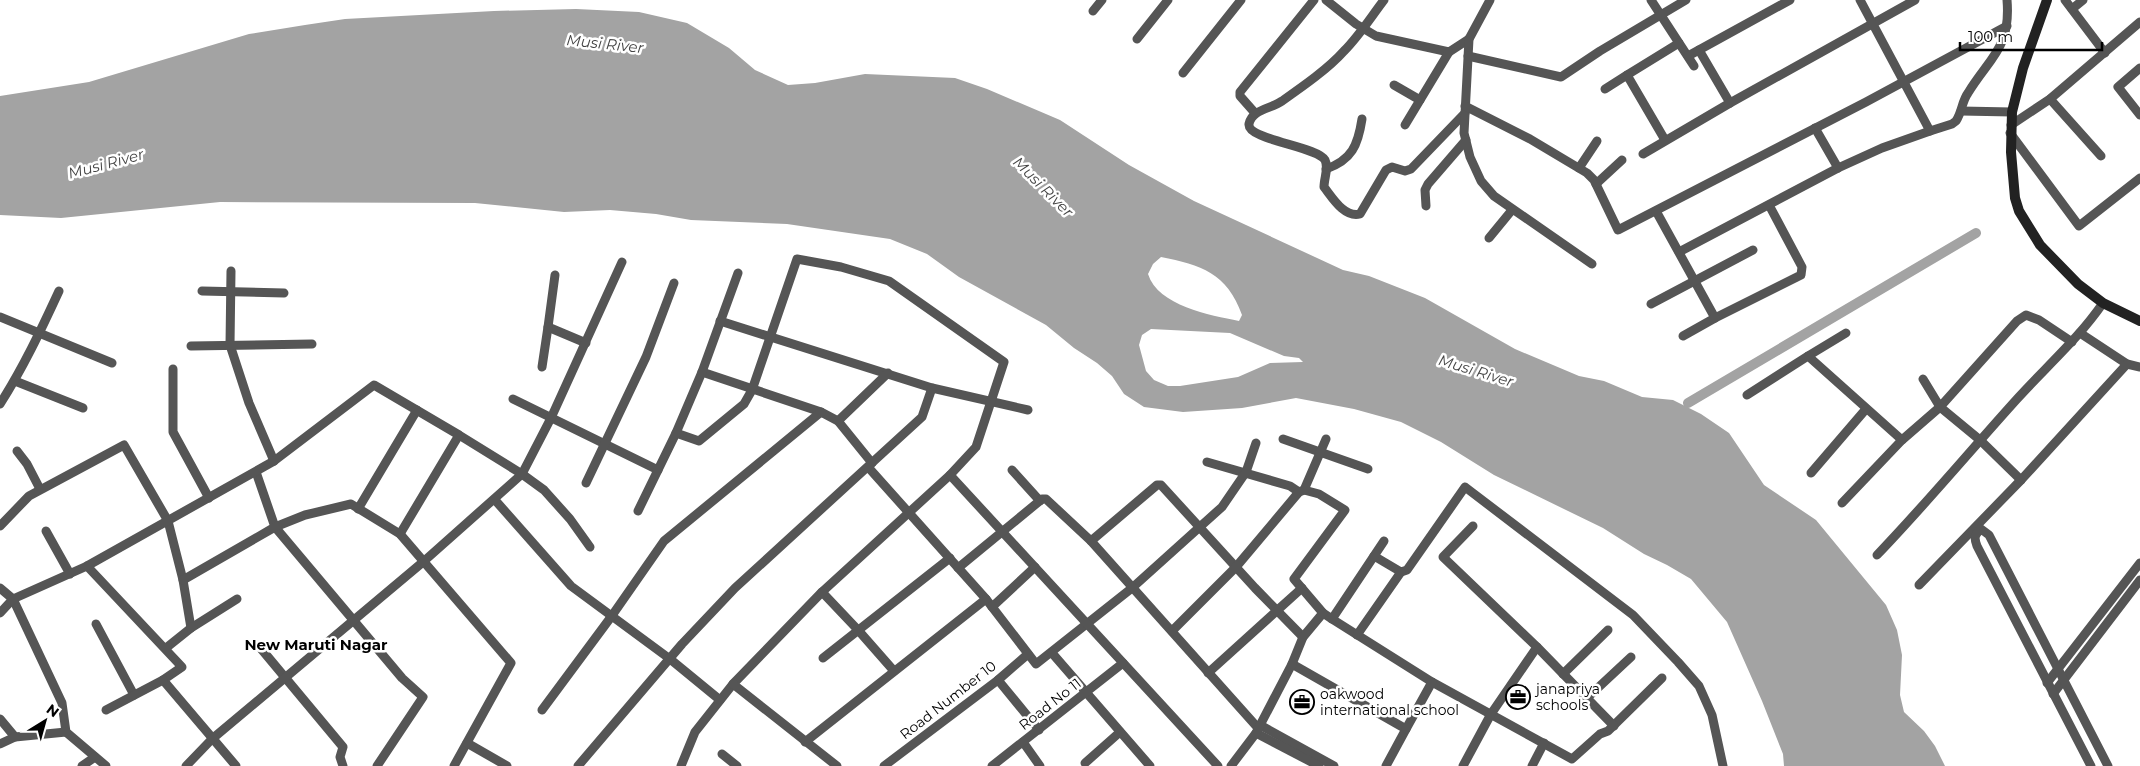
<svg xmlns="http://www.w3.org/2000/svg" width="2140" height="766" font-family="Montserrat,sans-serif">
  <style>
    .water { fill: #a3a3a3; fill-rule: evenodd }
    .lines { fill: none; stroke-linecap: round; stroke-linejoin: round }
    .canal { stroke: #a3a3a3; stroke-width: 10 }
    .street { stroke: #555; stroke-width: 9 }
    .secondary { stroke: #222; stroke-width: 10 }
    .labels { text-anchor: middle; stroke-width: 5; stroke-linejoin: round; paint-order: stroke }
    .poi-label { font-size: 14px; fill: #000; stroke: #fff; text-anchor: start }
    .street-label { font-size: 14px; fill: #000; stroke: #fff }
    .water-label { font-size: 15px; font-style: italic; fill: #444; stroke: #fff }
    .neighbourhood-label { font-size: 15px; font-weight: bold; fill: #000; stroke: #fff }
  </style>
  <rect width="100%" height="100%" fill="#fff"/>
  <path class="water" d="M576,9L639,12L687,23L729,48L755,70L788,85L815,83L865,74L955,78L987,89L1060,120L1129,165L1194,201L1343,270L1369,276L1425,298L1515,349L1579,376L1604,381L1642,397L1673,400L1701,414L1729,433L1764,485L1816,520L1886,605L1897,630L1902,655L1900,695L1904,712L1924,731L1935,746L1945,766H1784L1783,754L1762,701L1727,622L1691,579L1667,565L1644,554L1603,528L1494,475L1441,442L1401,422L1354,409L1296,398L1242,408L1183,412L1144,407L1124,394L1112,376L1097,363L1074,348L1046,325L959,277L927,254L890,239L787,224L691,220L656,214L610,210L564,212L475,203L220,202L61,218L0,215V96L89,82L249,34L305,25L345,19L494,11ZM1161,257C1201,265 1227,273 1242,315L1239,321C1210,315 1158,306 1148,274L1153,264ZM1151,329L1230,333L1284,356L1299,358L1303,362L1270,363L1238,377L1180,386H1168L1154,380L1146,371L1139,345L1142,335Z"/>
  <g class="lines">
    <polyline class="canal" points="1688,403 1976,233"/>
    <g class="street">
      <polyline points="1326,0 1356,24 1376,36 1449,52 1469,39"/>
      <path d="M1384,0C1371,17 1359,36 1344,51C1328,69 1302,87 1282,101C1271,109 1252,109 1249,124C1247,140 1317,146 1325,160C1329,168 1324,178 1324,187C1332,197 1344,218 1360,214L1386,170L1392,167L1405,171L1411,169L1465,113"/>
      <polyline points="1490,0 1469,39 1464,133 1470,157 1481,181 1494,196 1592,264"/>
      <polyline points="1651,0 1694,66"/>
      <polyline points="2065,0 2105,53"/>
      <polyline points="2072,9 2083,0"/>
      <polyline points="1093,11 1102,0"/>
      <polyline points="1137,39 1168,0"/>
      <polyline points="1699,50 1730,103"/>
      <polyline points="1468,56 1561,77 1600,51 1686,0"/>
      <polyline points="1688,56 1790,0"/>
      <polyline points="2140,68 2118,87 2140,115"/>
      <polyline points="1183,73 1241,0"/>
      <polyline points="1627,75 1679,43"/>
      <polyline points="1394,85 1420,100"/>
      <polyline points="1605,89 1627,75 1665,140"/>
      <polyline points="2050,99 2101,156"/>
      <polyline points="1465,106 1530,139 1587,173 1594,180 1618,230 1866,102 2007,26"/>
      <polyline points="1961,111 2012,112"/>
      <polyline points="1255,113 1240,96 1240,92 1314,0"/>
      <polyline points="1405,125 1449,52"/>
      <polyline points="2011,125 2050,99 2140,22"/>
      <polyline points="1815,128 1838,168"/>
      <path d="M1930,131L1952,124L1956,121C1962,112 1962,101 1968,93C1990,57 2011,48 2007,0"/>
      <polyline points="2010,133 2079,226 2140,178"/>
      <polyline points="1643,154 1730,103 1915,0"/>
      <polyline points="1579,168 1597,141"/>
      <path d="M1326,169C1352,160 1358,145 1362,119"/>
      <polyline points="1596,184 1622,160"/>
      <polyline points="1426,206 1425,190 1428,184 1466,140"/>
      <polyline points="1656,211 1715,318 1801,275 1802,267 1769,205"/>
      <polyline points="1489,238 1512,210"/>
      <polyline points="1679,252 1838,168 1882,148 1930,131 1860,0"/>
      <polyline points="231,271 230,345 249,403 274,461"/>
      <polyline points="555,275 548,327 586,343"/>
      <polyline points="202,291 284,293"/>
      <polyline points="1651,304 1753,250"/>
      <polyline points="0,317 112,363"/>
      <polyline points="720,321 932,388 1028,410"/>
      <polyline points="2080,333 2127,364 2140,367"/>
      <polyline points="1683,336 1715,318"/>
      <polyline points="191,346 312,344"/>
      <polyline points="1808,356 1846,333"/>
      <polyline points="542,367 548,327"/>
      <polyline points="173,369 173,432 209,498"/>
      <polyline points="702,372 821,412 838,421 872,463"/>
      <polyline points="1923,379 1940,407 2017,321 2026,315 2039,320 2072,342"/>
      <polyline points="15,381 83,408"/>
      <polyline points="1747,395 1808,356 1902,440"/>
      <polyline points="513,399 658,470"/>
      <path d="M0,404C23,368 41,330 59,291"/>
      <polyline points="838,421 888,373"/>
      <polyline points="676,433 699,441 744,404 752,390 797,259 841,267 889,281 1004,362 976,447 950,475 822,592 733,684 695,732 681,766"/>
      <polyline points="1283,439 1368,469"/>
      <polyline points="17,451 27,464 40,489"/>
      <polyline points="1207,462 1290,486 1299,492"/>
      <polyline points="868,467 986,599 1036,664 1132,588 1222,507 1246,472 1256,443"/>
      <polyline points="1012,470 1040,501"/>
      <polyline points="256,472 275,527 402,678 423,697 377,766"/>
      <polyline points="1811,473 1866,409"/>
      <polyline points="950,475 1218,766"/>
      <polyline points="586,483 646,357 674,283"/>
      <polyline points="1304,490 1319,494 1345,510 1294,579 1323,613 1332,619 1432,682 1572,759 1600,734 1608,731 1662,678"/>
      <polyline points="495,500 571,586 670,659 720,700"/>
      <polyline points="1842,503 1902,440 1940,407 1980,440 2021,480"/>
      <polyline points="358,509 417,410"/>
      <polyline points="638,511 676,433 702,372 738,273"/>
      <polyline points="0,526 29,496 124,445 168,521 183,580 191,628 166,648"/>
      <polyline points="1473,526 1443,557 1537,647 1614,726"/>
      <polyline points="46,531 70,574"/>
      <polyline points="400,534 459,435"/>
      <polyline points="1091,541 1157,485 1161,485 1255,588 1303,637"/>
      <path d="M1877,555C1926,504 1970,451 2017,399C2046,367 2079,338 2103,303"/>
      <polyline points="1374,556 1401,572 1407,570 1465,487 1633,615 1678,662 1699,686 1712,715 1723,766"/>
      <polyline points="87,566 182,667 163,680 236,766"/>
      <polyline points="958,568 1042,499 1046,499 1091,541 1258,728"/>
      <polyline points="183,580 275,527 305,515 351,504 400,534 511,663 454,766"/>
      <polyline points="1919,585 2021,480 2127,364"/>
      <polyline points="0,588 13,599 62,703 66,732 106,766"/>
      <polyline points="822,592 858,630 894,671"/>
      <polyline points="992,607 1035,567"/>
      <polyline points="0,613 13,599 87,566 274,461 374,385 459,435 522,474 544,490 570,519 590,547"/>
      <polyline points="1332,619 1384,541"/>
      <polyline points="96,624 134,695"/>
      <polyline points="191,628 237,599"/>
      <polyline points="1172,631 1236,567 1299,492 1304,490 1326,439"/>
      <polyline points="1357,635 1401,572"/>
      <polyline points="258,645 343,747 340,757 343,766"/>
      <polyline points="1052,653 1150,766"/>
      <polyline points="823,658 950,558"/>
      <polyline points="1292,664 1406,729 1386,766"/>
      <polyline points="1208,673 1302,588"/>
      <polyline points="1563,674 1608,630"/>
      <polyline points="998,680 1039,730"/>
      <polyline points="2047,683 2140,563"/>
      <polyline points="733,684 837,766"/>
      <polyline points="2053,694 2140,580"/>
      <polyline points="1587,698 1631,657"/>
      <polyline points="106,710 163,680"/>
      <polyline points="542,710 611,617 664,541 821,412"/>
      <polyline points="0,719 15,737"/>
      <polyline points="1260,725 1334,766"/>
      <polyline points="1406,729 1432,682"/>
      <polyline points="1256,733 1319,766"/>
      <polyline points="805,742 986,599"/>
      <polyline points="1023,742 1040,766"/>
      <polyline points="467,743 507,766"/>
      <polyline points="0,744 15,737 66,732"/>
      <polyline points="722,754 737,766"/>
      <polyline points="1085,763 1120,732"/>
      <polyline points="82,766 95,757"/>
      <polyline points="186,766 212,739 423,562 522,474 551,418 622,262"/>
      <polyline points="578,766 682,644 735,588 922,417 932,388"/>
      <polyline points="884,766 998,680 1028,654"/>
      <polyline points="992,766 1123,663"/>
      <polyline points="1231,766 1256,733 1292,664 1303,637 1323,613"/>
      <polyline points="1463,766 1491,714 1537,647"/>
      <polyline points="1532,766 1544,743"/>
      <path d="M2091,766L1977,546C1974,538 1974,535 1981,529L1989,535L2108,766"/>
    </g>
    <polyline class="secondary" points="2047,0 2023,68 2012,112 2011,152 2015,198 2019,211 2040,245 2078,284 2103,303 2140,321"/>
  </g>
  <defs>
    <symbol id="office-ring" viewBox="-11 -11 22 22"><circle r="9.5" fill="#fff" stroke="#000" stroke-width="1.5"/><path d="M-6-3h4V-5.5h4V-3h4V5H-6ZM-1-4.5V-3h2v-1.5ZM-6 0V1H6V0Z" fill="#000"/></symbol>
  </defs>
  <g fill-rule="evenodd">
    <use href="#office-ring" x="1504" y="683" width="28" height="28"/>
    <use href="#office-ring" x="1288" y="688" width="28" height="28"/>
  </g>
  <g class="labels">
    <g class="poi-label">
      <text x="1536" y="694">janapriya<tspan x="1536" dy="16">schools</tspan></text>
      <text x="1320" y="699">oakwood<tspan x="1320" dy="16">international school</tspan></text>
    </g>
    <g class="street-label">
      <text transform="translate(948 700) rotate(-38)" y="5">Road Number 10</text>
      <text transform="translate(1050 704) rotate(-38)" y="5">Road No 11</text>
    </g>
    <g class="water-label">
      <text transform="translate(605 44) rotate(6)" y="5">Musi River</text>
      <text transform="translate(106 164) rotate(-15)" y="5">Musi River</text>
      <text transform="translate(1043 187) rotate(45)" y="5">Musi River</text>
      <text transform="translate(1476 371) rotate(17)" y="5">Musi River</text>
    </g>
    <g class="neighbourhood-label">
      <text x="316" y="650">New Maruti Nagar</text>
    </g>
  </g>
  <g transform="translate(45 721) rotate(37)" stroke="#ffffff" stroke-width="4" paint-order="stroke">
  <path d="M0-4L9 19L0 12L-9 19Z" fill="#000000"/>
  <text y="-8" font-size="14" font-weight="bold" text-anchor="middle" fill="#000000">N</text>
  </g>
  <path d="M1960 42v8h142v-8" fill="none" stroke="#000000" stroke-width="2.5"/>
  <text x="1968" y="42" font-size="15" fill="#000000" stroke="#ffffff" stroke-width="4" paint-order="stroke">100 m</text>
</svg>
